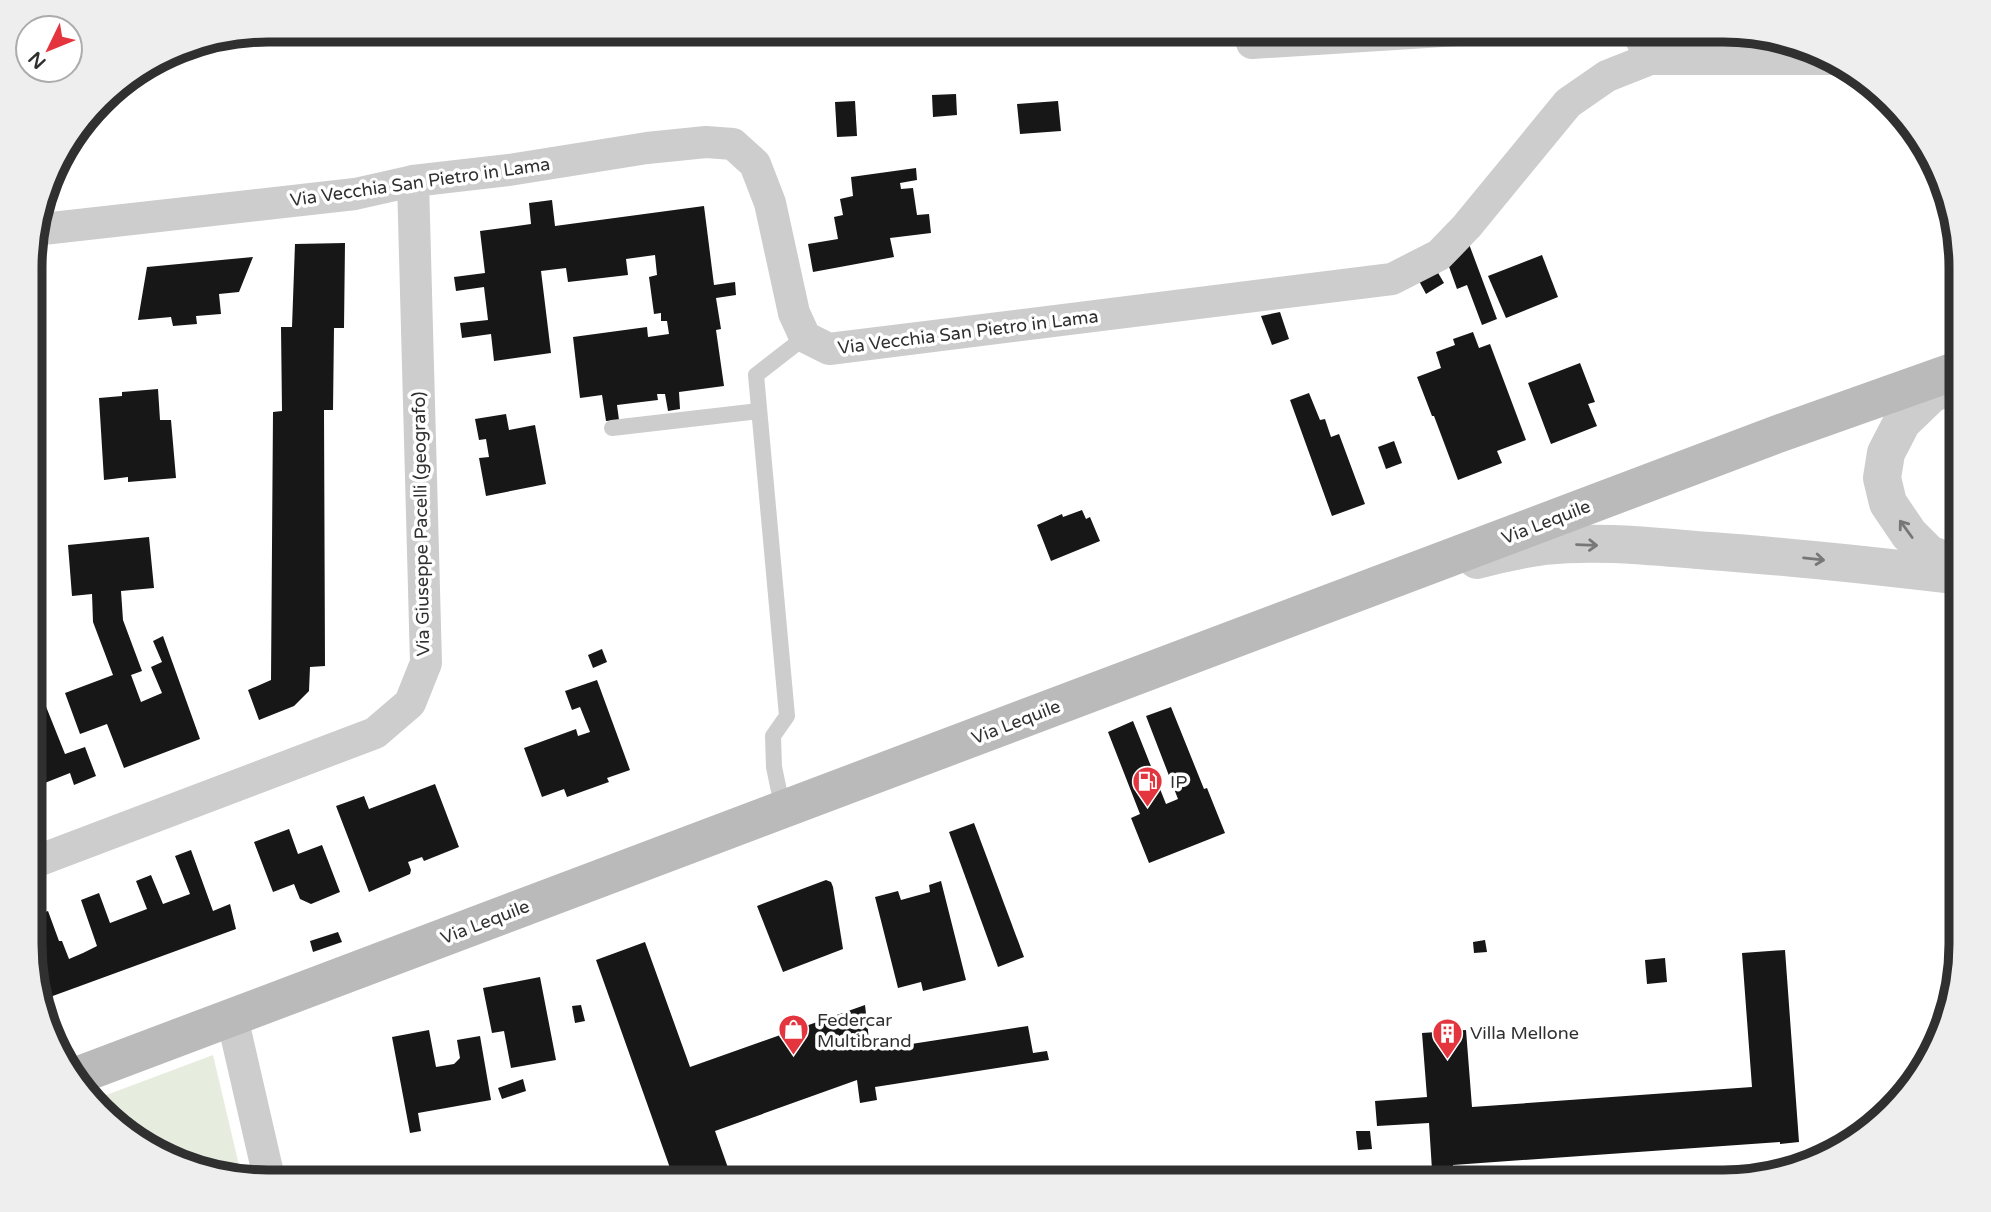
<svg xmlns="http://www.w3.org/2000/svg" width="1991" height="1212" font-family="'Varela Round',sans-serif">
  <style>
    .green { fill: #e6edde }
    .building { fill: #171717 }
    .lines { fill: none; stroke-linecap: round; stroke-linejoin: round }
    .service { stroke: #cdcdcd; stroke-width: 16 }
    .minor { stroke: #cdcdcd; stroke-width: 32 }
    .tertiary { stroke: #cdcdcd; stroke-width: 38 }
    .secondary { stroke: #bababa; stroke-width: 38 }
    .oneway { stroke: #777 }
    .labels { text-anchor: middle; stroke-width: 7; stroke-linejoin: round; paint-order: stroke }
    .street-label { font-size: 18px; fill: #303030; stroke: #fff }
    .poi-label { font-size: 18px; fill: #303030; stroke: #fff; text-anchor: start }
    .rim { fill: none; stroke: #303030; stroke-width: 9 }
  </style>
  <rect width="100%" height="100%" fill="#fff"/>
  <polygon class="green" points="213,1055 242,1178 192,1170 136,1142 105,1112 101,1097"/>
  <g class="building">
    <polygon points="956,94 957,115 933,117 932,95"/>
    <polygon points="855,101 857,136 837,137 835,102"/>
    <polygon points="1058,101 1061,131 1020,134 1017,104"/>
    <polygon points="916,168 917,180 900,183 901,189 913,188 917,215 929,214 931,233 890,238 894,257 813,272 808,244 838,239 834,217 843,215 840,199 853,196 851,177"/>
    <polygon points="552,200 555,226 704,206 714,285 735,282 736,295 716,298 721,329 716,330 724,386 679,392 680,409 668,411 665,394 657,394 658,400 617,405 619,420 606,421 602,395 580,398 573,337 647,327 648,337 669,334 667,321 661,321 661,313 654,314 649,277 657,275 655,255 626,259 628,275 568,282 566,268 541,271 551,353 494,361 491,334 462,338 460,323 488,320 484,287 456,291 454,277 485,273 480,231 531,224 529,203"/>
    <polygon points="345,243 344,328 334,328 333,410 324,410 325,666 310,667 309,691 294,706 259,720 248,690 271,680 273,412 282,411 281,327 292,327 295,244"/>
    <polygon points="1469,244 1497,319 1482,325 1467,285 1457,289 1448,264"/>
    <polygon points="1542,255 1558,297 1506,318 1488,276"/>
    <polygon points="253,257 239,292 219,294 221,314 196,316 197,324 173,326 171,317 138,320 147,267"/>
    <polygon points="1437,271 1444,283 1426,294 1419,281"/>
    <polygon points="1280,312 1289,339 1272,345 1261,316"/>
    <polygon points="1473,332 1479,348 1490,344 1526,440 1497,451 1502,463 1458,480 1434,416 1432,416 1417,377 1441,368 1436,352 1455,345 1453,339"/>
    <polygon points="1580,363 1595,402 1588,404 1597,426 1551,444 1528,383"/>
    <polygon points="158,389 160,420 171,420 176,478 128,482 128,477 104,480 99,398 122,396 122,392"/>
    <polygon points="1309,393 1320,420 1325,419 1331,437 1339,434 1365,504 1332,516 1290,400"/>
    <polygon points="506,414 509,430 535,425 546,484 486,496 479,458 489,457 486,439 479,440 475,419"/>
    <polygon points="1394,441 1402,463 1386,469 1378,447"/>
    <polygon points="1082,510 1086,519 1090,517 1100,541 1051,561 1037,525 1062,514 1063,517"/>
    <polygon points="149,537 154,588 121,591 123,620 142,671 131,675 141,702 162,693 151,667 162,662 153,641 163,636 200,739 124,768 107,724 80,734 65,693 113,675 93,622 92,594 72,596 68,545"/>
    <polygon points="602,649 607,662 593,668 588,655"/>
    <polygon points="597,680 630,770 607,778 609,782 567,797 564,789 542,797 524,748 576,729 578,736 590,732 580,707 572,710 565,691"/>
    <polygon points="45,704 65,754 85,747 96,776 74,785 70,773 32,788 32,709"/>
    <polygon points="1171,707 1204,789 1207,788 1225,833 1149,863 1131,818 1140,814 1108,732 1133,721 1166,804 1178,799 1146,716"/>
    <polygon points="435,784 459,847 424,861 422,857 408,862 411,870 410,874 369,892 336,806 364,796 369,809"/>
    <polygon points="974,823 1024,957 998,967 949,832"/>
    <polygon points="289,829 298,854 322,845 340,892 311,904 300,899 294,884 273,892 254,842"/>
    <polygon points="191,850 213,911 230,904 236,929 50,997 32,948 32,917 48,911 59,941 62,941 69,959 83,953 97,946 81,900 99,893 110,923 147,909 136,881 151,875 163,904 190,894 175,856"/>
    <polygon points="826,880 831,882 833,887 843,949 783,972 757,906"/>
    <polygon points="941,881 966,980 923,991 921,982 898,988 875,897 898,891 901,900 930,892 929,885"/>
    <polygon points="338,932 342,942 313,952 310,941"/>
    <polygon points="1485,940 1487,952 1474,953 1473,942"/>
    <polygon points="645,942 690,1067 865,1005 870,1048 879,1046 879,1049 1028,1026 1033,1053 1047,1051 1049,1060 875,1087 877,1100 860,1103 857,1080 715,1131 733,1182 675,1182 596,960"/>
    <polygon points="1785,950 1799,1142 1780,1144 1780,1142 1453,1165 1453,1169 1432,1170 1429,1123 1377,1126 1375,1101 1427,1097 1422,1033 1466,1030 1472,1107 1752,1087 1742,953"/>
    <polygon points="1665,958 1667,982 1647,984 1645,960"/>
    <polygon points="540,977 556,1060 511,1068 504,1031 492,1033 483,988"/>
    <polygon points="581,1005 585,1021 575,1023 572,1006"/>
    <polygon points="429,1030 436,1067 454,1064 460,1058 457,1040 480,1036 491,1100 418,1113 421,1131 410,1133 392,1037"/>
    <polygon points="523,1079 526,1091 502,1099 498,1088"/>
    <polygon points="1356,1131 1370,1131 1372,1149 1358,1150"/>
  </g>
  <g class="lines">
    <g class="service">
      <polyline points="612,428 759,411"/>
      <polyline points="783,810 774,767 773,736 787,716 756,375 805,337"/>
    </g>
    <g class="minor">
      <polyline points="1637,30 1650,59"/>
      <polyline points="1252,43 1458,30"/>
      <polyline points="34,230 355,194 413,181 509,170 647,148 706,142 733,144 755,164 770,203 794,313 805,337 829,349 1392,279 1439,255 1467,226 1568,103 1607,76 1650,59 1833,59"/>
      <polyline points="32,863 375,733 410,703 426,663 413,181"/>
      <polyline points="232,1017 270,1182"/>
    </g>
    <g class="tertiary">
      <polyline points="1961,378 1930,395 1902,422 1886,453 1882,478 1888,503 1909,534 1929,554 1961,566"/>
      <path d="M1477,560C1499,554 1522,549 1545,546C1599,540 1656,547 1710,551C1794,557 1877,566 1961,576"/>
    </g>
    <polyline class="secondary" points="71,1078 1775,435 1961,369"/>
  </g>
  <defs><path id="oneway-shaft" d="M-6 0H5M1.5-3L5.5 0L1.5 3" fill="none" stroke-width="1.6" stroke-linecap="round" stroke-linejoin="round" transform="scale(1.75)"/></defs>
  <g class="oneway">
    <use href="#oneway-shaft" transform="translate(1906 529) rotate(-126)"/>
    <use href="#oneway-shaft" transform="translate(1587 545) rotate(2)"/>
    <use href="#oneway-shaft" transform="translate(1814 559) rotate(6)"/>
  </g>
  <defs>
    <symbol id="fuel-pin" viewBox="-11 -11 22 30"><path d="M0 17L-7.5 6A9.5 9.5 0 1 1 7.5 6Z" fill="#e4353f" stroke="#fff"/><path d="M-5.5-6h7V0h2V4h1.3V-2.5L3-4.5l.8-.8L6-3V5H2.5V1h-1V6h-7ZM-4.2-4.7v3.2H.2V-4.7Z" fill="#fff"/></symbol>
    <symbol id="shop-pin" viewBox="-11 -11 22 30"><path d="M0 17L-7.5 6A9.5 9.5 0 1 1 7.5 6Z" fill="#e4353f" stroke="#fff"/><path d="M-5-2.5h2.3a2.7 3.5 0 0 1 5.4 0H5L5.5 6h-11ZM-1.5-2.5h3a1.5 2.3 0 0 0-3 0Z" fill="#fff"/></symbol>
    <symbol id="building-pin" viewBox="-11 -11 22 30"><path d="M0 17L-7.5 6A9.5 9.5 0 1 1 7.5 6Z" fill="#e4353f" stroke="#fff"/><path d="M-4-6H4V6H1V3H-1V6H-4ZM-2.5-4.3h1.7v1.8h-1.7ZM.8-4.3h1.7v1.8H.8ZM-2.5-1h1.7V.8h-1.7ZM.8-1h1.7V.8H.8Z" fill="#fff"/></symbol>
  </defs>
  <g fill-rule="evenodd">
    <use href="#fuel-pin" x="1130" y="764" width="35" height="47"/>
    <use href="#shop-pin" x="776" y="1012" width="35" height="47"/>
    <use href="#building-pin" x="1430" y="1016" width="35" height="47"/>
  </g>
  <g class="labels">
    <g class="street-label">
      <text transform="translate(420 182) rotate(-8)" y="6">Via Vecchia San Pietro in Lama</text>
      <text transform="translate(968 332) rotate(-7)" y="6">Via Vecchia San Pietro in Lama</text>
      <text transform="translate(1546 522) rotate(-21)" y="6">Via Lequile</text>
      <text transform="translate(421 524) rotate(-91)" y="6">Via Giuseppe Pacelli (geografo)</text>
      <text transform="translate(1016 722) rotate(-21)" y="6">Via Lequile</text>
      <text transform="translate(485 922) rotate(-21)" y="6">Via Lequile</text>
    </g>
    <g class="poi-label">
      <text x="1170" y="788">IP</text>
      <text x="817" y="1026">Federcar<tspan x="817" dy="21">Multibrand</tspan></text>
      <text x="1470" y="1039">Villa Mellone</text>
    </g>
  </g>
  <path d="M0 0H1991V1212H0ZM268 42H1723A226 226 0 0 1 1949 268V944A226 226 0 0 1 1723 1170H268A226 226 0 0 1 42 944V268A226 226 0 0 1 268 42Z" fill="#eee" fill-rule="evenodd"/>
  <path class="rim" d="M268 42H1723A226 226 0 0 1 1949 268V944A226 226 0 0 1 1723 1170H268A226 226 0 0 1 42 944V268A226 226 0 0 1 268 42Z"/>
  <g transform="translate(49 49) rotate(227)"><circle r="33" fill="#ffffff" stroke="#acacac" stroke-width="2"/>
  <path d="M0-5L12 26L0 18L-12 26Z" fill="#e4353f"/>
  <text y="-10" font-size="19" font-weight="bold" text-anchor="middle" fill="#303030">N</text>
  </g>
</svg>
